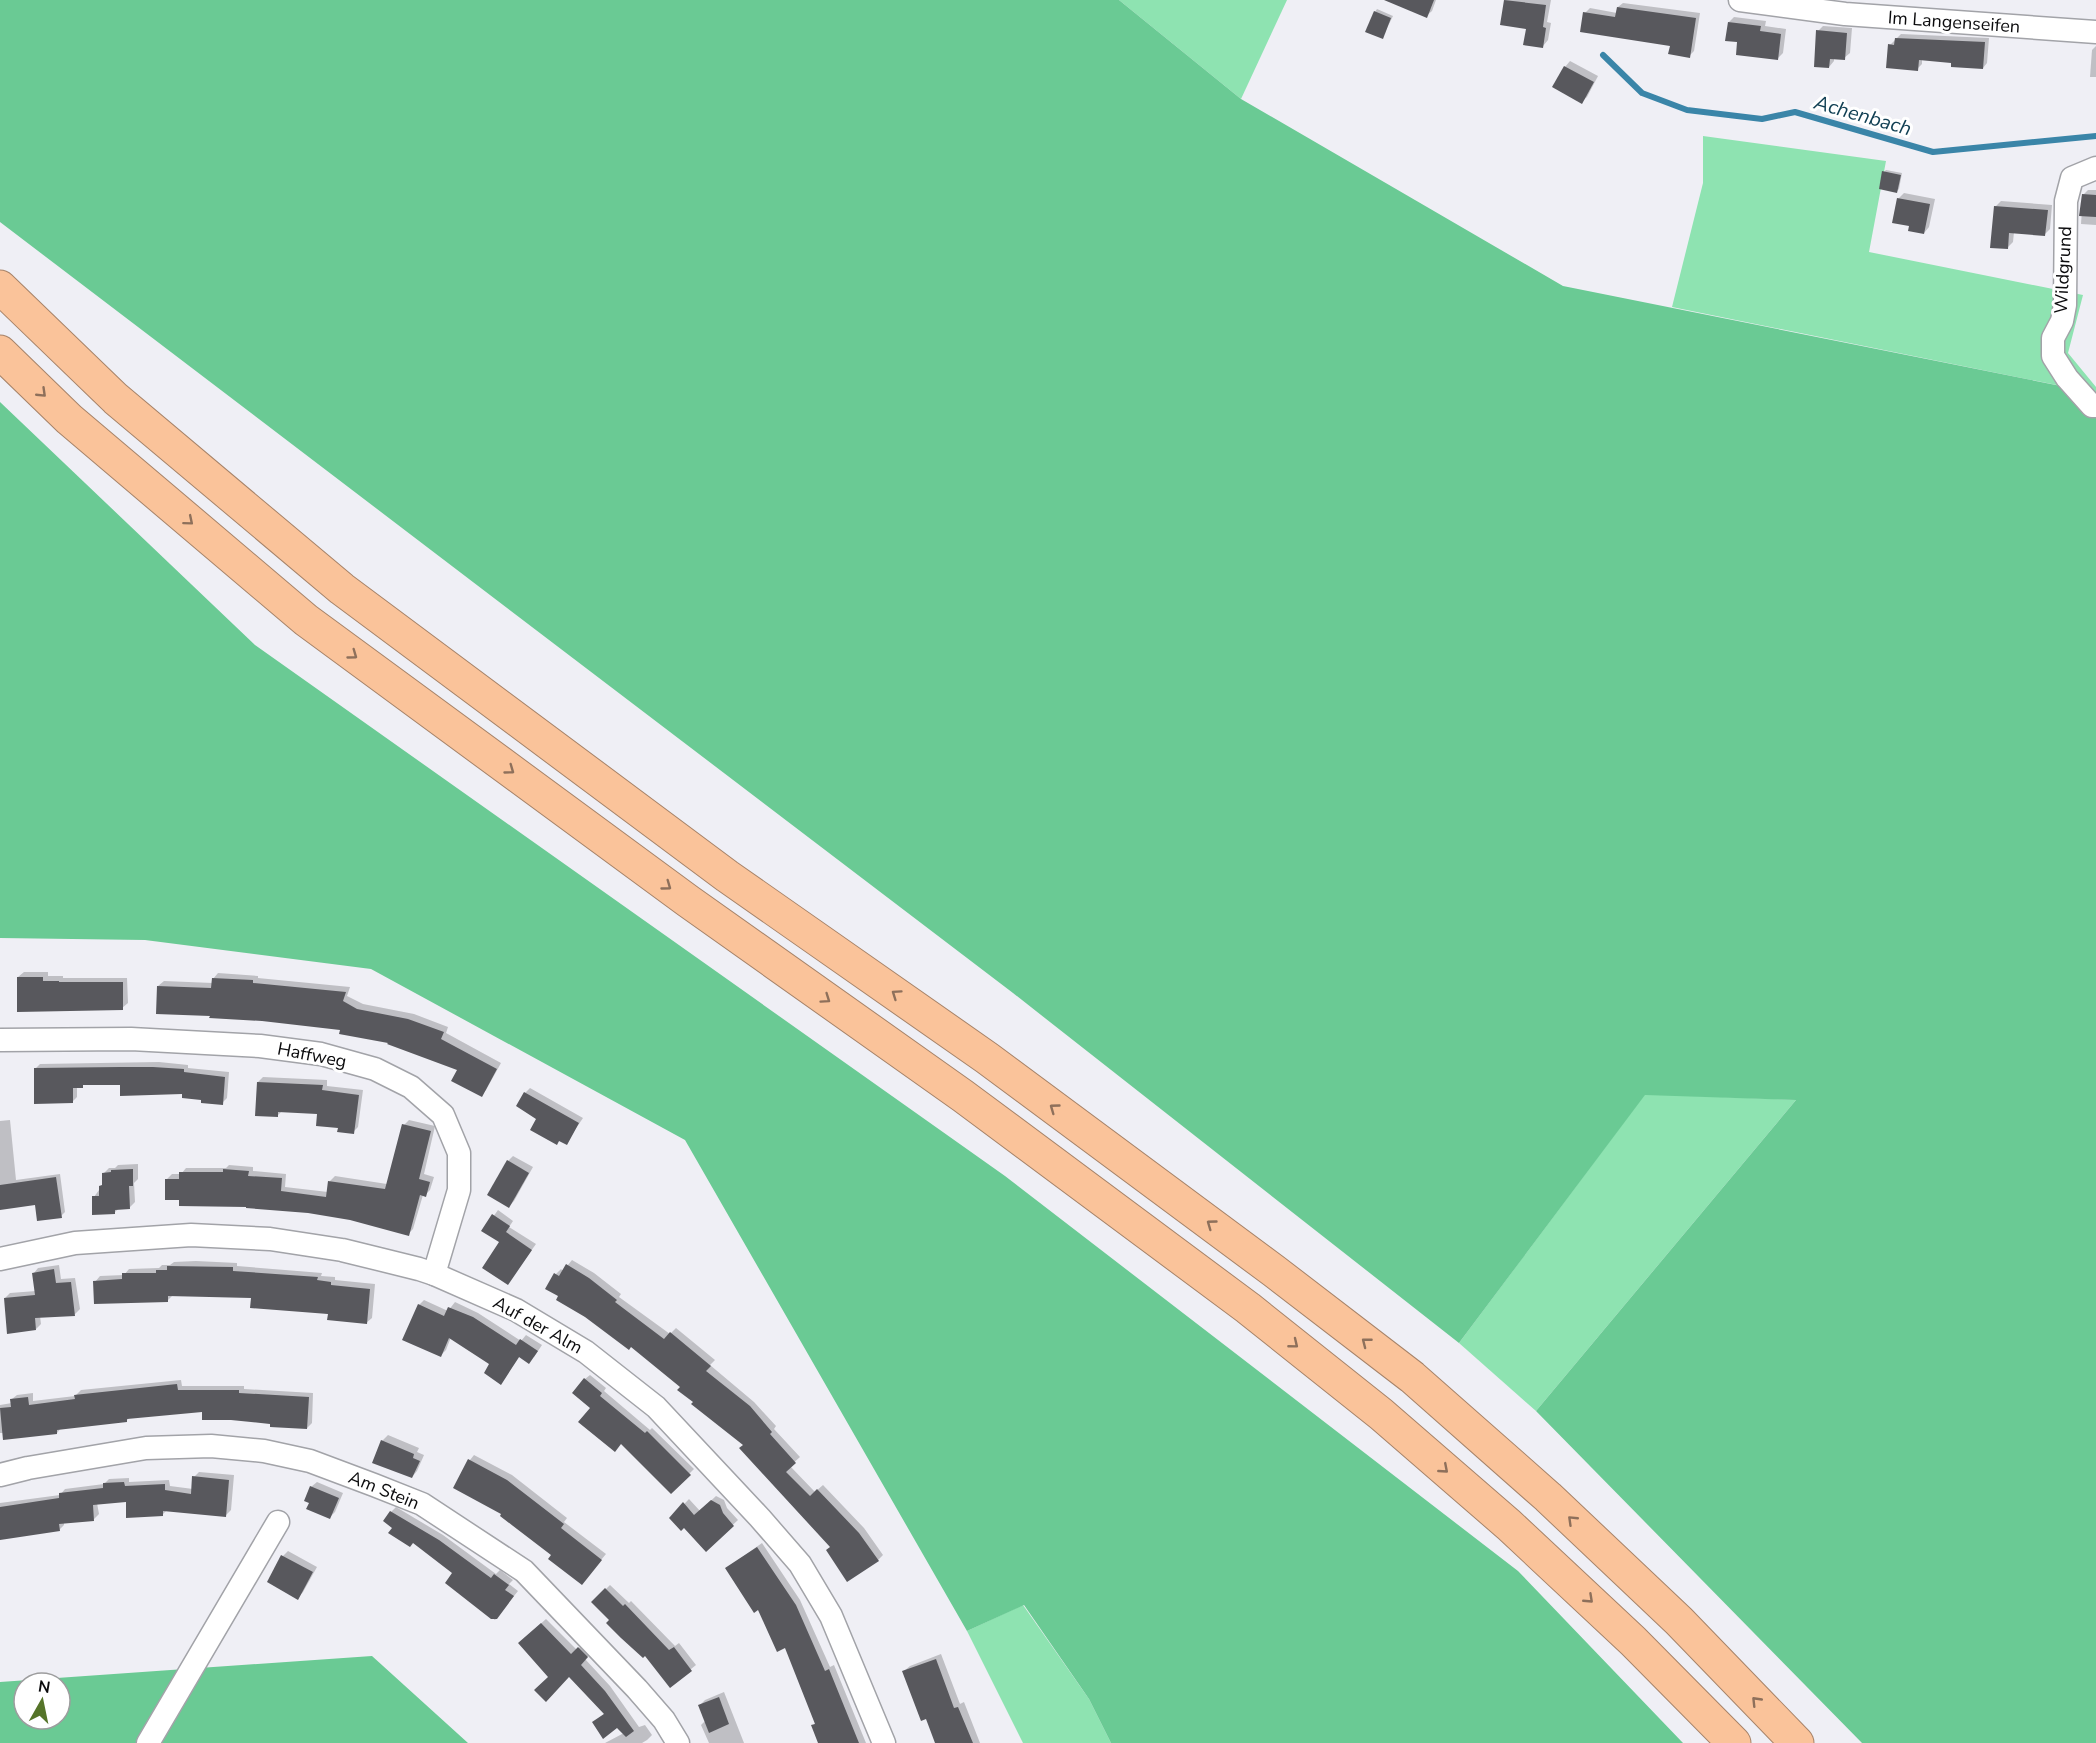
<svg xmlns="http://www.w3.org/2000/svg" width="2096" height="1743" font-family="'Nunito Sans',sans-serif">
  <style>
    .green { fill: #8ee3b1 }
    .forest { fill: #6aca94; fill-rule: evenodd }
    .shadow { fill: #0003 }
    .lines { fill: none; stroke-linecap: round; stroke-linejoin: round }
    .stream { stroke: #3a85a8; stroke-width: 6 }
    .building { fill: #58585d }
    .minor-casing { stroke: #a2a3a8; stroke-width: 25 }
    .motorway-casing { stroke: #a68369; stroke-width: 35 }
    .minor { stroke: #fff; stroke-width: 22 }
    .motorway { stroke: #fac39a; stroke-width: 33 }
    .oneway { stroke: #8e705b }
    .labels { text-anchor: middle; stroke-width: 6; stroke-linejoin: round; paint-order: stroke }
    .street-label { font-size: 18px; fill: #0b0b0d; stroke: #fff }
    .water-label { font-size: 20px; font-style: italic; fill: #124054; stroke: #fff }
  </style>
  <rect width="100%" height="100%" fill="#efeff5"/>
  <g class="green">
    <polygon points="1119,0 1287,0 1241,99"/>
    <polygon points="1703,136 1886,161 1869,252 2083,295 2068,353 2096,387 2096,393 1672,307 1703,183"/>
    <polygon points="1645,1094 1796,1100 1536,1411 1459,1343"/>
    <polygon points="1023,1605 1089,1699 1111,1743 1023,1743 967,1631"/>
  </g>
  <g class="forest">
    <polygon points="0,0 1119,0 1241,99 1563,286 2096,393 2096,1743 1862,1743 1536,1411 1796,1100 1645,1095 1459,1343 1013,993 0,222"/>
    <polygon points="0,402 255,645 1005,1176 1518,1571 1683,1743 1111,1743 1089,1699 1024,1605 967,1631 685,1140 371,969 145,940 0,938"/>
    <path d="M372,1656L468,1743H0V1682ZM24,1683H60V1719H24Z"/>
  </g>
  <g class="shadow">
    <polygon points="1400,0 1436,0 1432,11 1426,16"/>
    <polygon points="1505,0 1551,0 1547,22 1551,23 1548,40 1543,46 1528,28 1502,24"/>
    <polygon points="1623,3 1700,13 1694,51 1689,56 1671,44 1585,13 1590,8 1617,13 1618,7"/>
    <polygon points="1377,9 1393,16 1382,38 1375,12"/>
    <polygon points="1734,17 1766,21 1765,26 1786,29 1783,53 1777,59 1739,41 1729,22"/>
    <polygon points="1823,26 1852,28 1850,53 1844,58 1834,57 1834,61 1829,67 1818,31"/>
    <polygon points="1901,34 1989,38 1987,63 1983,68 1953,62 1922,58 1922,64 1917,69 1890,45"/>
    <polygon points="2096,46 2096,77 2090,77 2092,50"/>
    <polygon points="1570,61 1598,76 1587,97 1581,102 1565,67"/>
    <polygon points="1886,170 1902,173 1899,189 1897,191 1884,172"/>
    <polygon points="2088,190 2096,190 2096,225 2081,224 2083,195"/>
    <polygon points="1904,193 1935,199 1929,227 1924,233 1898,199"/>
    <polygon points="2001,201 2052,205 2050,229 2044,235 2014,232 2013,242 2007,248 1995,207"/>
    <polygon points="24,972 48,972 48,976 63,976 63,978 127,978 128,1003 122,1008 18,977"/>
    <polygon points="218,973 258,976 258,978 350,987 347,996 363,1004 414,1014 448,1027 446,1033 501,1063 486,1090 481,1096 459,1069 390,1042 342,1028 211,1014 158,986 164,981 213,983 213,979"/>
    <polygon points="159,1062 188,1065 188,1068 229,1072 227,1098 222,1103 184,1093 122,1084 84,1084 82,1086 77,1086 77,1097 72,1102 35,1069 40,1064"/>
    <polygon points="263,1077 327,1080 327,1086 363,1090 358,1127 353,1132 339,1127 319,1113 282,1111 277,1116 258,1082"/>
    <polygon points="530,1088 583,1118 566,1143 560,1140 557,1143 538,1118 525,1093"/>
    <polygon points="10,1120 16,1180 60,1174 65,1212 61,1216 36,1204 0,1209 0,1121"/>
    <polygon points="409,1120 435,1126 424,1174 434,1177 430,1190 425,1195 423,1195 413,1229 408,1234 350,1219 308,1212 181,1199 167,1179 172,1174 181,1174 186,1168 226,1168 229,1165 253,1167 253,1171 286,1174 285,1187 328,1192 330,1181 335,1176 387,1184 404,1125"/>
    <polygon points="513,1156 533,1167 514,1201 509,1206 508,1161"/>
    <polygon points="138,1164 138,1179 134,1183 135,1202 129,1208 119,1208 114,1213 94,1197 104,1183 104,1173 109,1168 115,1168 118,1165"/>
    <polygon points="498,1210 513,1221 509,1227 536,1244 508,1283 501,1242 483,1231"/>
    <polygon points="572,1260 594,1273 621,1294 619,1297 670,1334 676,1328 715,1360 710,1365 754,1402 776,1426 774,1429 800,1457 790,1466 815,1492 823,1485 864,1528 883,1555 878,1560 832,1546 745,1445 695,1402 682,1387 631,1346 560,1296 556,1274 561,1269 563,1271"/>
    <polygon points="196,1261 237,1263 237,1266 322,1273 321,1276 335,1277 335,1280 375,1284 372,1318 366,1323 253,1296 173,1295 167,1301 95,1282 100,1276 124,1275 129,1269 159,1268 162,1265 170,1265 174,1262"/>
    <polygon points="59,1265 61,1279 75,1278 80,1309 75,1314 40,1316 41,1324 36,1329 5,1298 10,1293 36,1291 34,1273 38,1268"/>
    <polygon points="424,1300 448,1311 455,1302 478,1313 521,1341 526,1335 542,1345 534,1357 520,1356 501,1383 492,1364 451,1337 446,1350 441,1355 419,1305"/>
    <polygon points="590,1375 606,1388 604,1391 650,1430 652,1428 694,1469 671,1492 592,1407 585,1379"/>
    <polygon points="181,1380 182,1386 244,1386 244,1389 313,1393 312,1423 307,1428 204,1411 130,1417 127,1420 61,1428 57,1433 0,1433 0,1405 12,1403 12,1399 17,1395 33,1393 33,1401 75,1396 81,1390"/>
    <polygon points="388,1435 419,1448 417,1452 424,1455 417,1471 412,1477 374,1462 382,1441"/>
    <polygon points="474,1455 512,1475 567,1518 564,1522 606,1554 586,1578 553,1554 504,1514 455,1488 470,1460"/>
    <polygon points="199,1472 234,1475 231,1510 226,1515 167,1510 162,1515 127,1500 97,1503 99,1514 94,1519 64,1522 64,1525 59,1530 0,1538 0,1503 60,1495 65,1489 104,1484 109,1479 129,1478 129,1482 169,1480 170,1486 193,1489 194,1477"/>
    <polygon points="317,1482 343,1493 335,1512 330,1517 310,1502 311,1487"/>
    <polygon points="716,1496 724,1500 727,1508 738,1520 706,1550 684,1526 671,1518 689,1499 700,1511"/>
    <polygon points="396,1507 443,1535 496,1574 500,1570 513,1580 509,1584 518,1591 495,1620 447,1583 455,1573 394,1527 391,1512"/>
    <polygon points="762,1543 800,1600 830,1667 834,1665 866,1743 820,1743 813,1726 816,1722 785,1646 759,1608 727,1568"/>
    <polygon points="288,1551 317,1567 303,1592 298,1598 283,1556"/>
    <polygon points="610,1585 629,1603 631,1601 675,1646 679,1643 696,1665 670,1686 646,1653 593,1602"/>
    <polygon points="546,1619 577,1650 584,1643 592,1652 585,1659 610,1686 639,1727 645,1725 652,1735 647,1740 642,1743 605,1743 624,1733 618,1726 599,1718 605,1713 569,1675 550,1677 525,1638"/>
    <polygon points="941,1654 960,1704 964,1702 980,1743 936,1743 927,1717 904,1671 910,1666"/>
    <polygon points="724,1692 744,1743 709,1743 701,1725 706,1720 700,1705 705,1700"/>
  </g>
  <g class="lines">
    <polyline class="stream" points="1603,55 1642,93 1687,110 1762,119 1795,112 1933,152 2096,136"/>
  </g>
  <g class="building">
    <polygon points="1384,0 1434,0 1427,18"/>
    <polygon points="1504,0 1546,5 1543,27 1546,28 1543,48 1523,45 1526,29 1500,25"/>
    <polygon points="1617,7 1696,18 1690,58 1668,54 1670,46 1580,32 1583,12 1615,17"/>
    <polygon points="1374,11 1391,18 1383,39 1365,32"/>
    <polygon points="1728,22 1761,26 1760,31 1781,34 1778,60 1736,55 1737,42 1725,41"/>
    <polygon points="1816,30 1847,33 1845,60 1830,59 1829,68 1814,67"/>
    <polygon points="1895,38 1985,42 1983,69 1951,67 1951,63 1919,60 1918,71 1886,68 1888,44 1894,45"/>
    <polygon points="1564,66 1594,82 1582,104 1552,87"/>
    <polygon points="1882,171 1901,175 1897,193 1879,189"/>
    <polygon points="2082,194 2096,195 2096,217 2079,216"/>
    <polygon points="1897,198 1930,204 1924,234 1908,231 1909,226 1892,223"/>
    <polygon points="1994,206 2048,210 2045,236 2009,233 2008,249 1990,248"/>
    <polygon points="17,977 43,977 43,981 59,981 59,982 123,982 123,1010 17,1012"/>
    <polygon points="212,978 253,980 253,983 346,992 343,1001 357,1009 408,1019 444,1032 441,1039 497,1069 482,1097 451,1081 457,1070 387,1044 388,1043 339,1034 340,1030 262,1021 209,1018 210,1016 156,1014 157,986 211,988"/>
    <polygon points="120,1067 153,1067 184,1069 184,1072 225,1077 223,1105 201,1103 201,1100 182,1098 182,1094 120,1096 120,1085 83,1085 83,1088 73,1088 73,1103 34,1104 34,1068"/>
    <polygon points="257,1082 323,1085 322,1090 359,1095 354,1134 337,1132 338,1128 316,1126 317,1114 278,1112 278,1117 255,1116"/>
    <polygon points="524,1092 579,1123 567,1145 559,1141 557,1145 530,1130 536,1119 516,1106"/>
    <polygon points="402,1124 431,1131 419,1179 430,1182 426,1197 420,1195 409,1236 350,1220 308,1213 246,1208 246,1207 179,1206 179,1200 165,1200 165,1179 179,1179 179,1172 223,1172 223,1169 249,1171 248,1176 282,1178 281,1191 326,1197 328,1181 385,1189"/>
    <polygon points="507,1160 529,1173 509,1208 487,1195"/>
    <polygon points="133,1169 133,1186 129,1186 130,1209 115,1210 115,1214 92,1215 92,1196 99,1196 99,1186 102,1185 102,1173 111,1172 111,1170"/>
    <polygon points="56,1177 62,1218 37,1221 35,1205 0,1210 0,1185"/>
    <polygon points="492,1214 510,1226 506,1232 532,1250 508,1285 482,1268 499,1242 481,1231"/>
    <polygon points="566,1264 589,1278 617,1300 615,1302 664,1339 670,1332 711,1366 706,1371 750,1406 772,1432 770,1434 796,1463 786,1472 810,1496 817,1489 859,1533 879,1561 847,1582 826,1550 830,1547 739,1448 743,1445 691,1404 693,1402 677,1390 680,1387 631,1347 629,1350 585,1317 556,1300 558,1296 545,1289 554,1273 559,1276"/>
    <polygon points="167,1266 233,1267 233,1271 318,1277 317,1280 331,1282 331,1285 370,1289 367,1324 327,1320 328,1314 250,1308 251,1298 168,1296 168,1302 94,1304 93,1281 122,1279 122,1273 156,1273 156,1270 167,1270"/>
    <polygon points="54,1269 56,1283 71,1282 75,1316 35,1318 36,1330 7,1334 4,1298 35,1295 32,1273"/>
    <polygon points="418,1304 444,1316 448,1307 473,1317 516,1345 520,1339 538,1351 529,1364 519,1357 501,1385 484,1373 489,1364 449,1338 441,1357 402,1340"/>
    <polygon points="584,1378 602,1393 600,1396 645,1433 647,1431 691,1475 671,1494 621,1444 615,1452 578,1422 590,1408 572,1393"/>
    <polygon points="177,1384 178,1390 239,1390 239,1393 309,1397 307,1429 270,1427 270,1424 231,1420 202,1420 202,1412 127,1419 127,1422 57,1430 57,1434 3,1440 0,1408 11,1407 10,1399 28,1397 29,1405 75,1399 74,1395"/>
    <polygon points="381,1440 414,1454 413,1458 420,1461 412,1478 372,1463"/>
    <polygon points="468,1459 507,1480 564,1524 561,1528 602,1560 582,1585 548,1559 551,1555 500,1516 501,1514 453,1488"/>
    <polygon points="192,1476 229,1480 226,1517 163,1511 163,1516 126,1518 126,1502 93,1505 94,1521 59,1524 60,1531 0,1540 0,1507 59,1498 59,1493 103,1488 103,1483 124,1482 125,1486 165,1484 165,1490 191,1494"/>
    <polygon points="310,1486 339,1498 330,1519 306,1509 309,1503 304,1501"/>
    <polygon points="711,1500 720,1505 723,1513 734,1526 706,1552 684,1528 681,1531 669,1518 683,1502 694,1515"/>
    <polygon points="390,1511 439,1540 491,1578 494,1574 509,1585 505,1590 514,1596 497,1619 491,1619 445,1583 452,1573 413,1543 410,1547 388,1533 392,1528 383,1521"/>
    <polygon points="757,1547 796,1605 825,1671 829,1669 859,1743 818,1743 811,1725 815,1724 785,1648 777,1652 758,1610 754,1613 725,1568"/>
    <polygon points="281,1555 313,1572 298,1600 267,1582"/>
    <polygon points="605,1588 623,1606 625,1604 669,1650 674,1647 692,1671 670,1688 645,1656 643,1658 621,1638 606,1623 609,1620 591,1602"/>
    <polygon points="541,1623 571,1654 578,1647 588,1657 581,1665 605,1691 634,1731 626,1737 617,1728 603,1739 592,1722 604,1714 569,1677 546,1702 534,1690 548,1677 518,1643"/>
    <polygon points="936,1659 954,1708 958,1707 973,1743 935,1743 926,1719 921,1721 902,1671"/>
    <polygon points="719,1697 729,1724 709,1733 698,1705"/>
  </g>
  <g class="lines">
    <defs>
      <g id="minor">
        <polyline points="1740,0 1845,14 2096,32"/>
        <polyline points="2096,168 2072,178 2066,201 2065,305 2062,321 2053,338 2053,356 2067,378 2092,406 2096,406"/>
        <polyline points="0,1040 131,1039 260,1046 321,1054 375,1069 411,1087 443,1115 459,1153 459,1190 434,1274"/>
        <polyline points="0,1259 75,1243 191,1235 270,1239 342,1250 419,1269 434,1274 516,1310 586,1352 656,1407 760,1518 800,1564 831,1616 884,1743"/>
        <polyline points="0,1475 28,1468 146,1448 211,1446 264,1451 310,1461 374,1485 422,1504 524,1571 637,1689 664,1720 678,1743"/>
        <polyline points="148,1743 278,1522"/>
      </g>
      <g id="motorway">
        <polyline points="0,287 116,399 342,589 727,876 987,1058 1274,1271 1412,1377 1548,1497 1679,1621 1797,1743"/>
        <polyline points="0,352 69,419 306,620 688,901 963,1096 1248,1308 1381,1414 1509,1525 1633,1641 1734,1743"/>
      </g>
    </defs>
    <use href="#minor" class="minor-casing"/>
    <use href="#motorway" class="motorway-casing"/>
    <use href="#minor" class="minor"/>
    <use href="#motorway" class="motorway"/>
  </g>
  <defs><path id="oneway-chevron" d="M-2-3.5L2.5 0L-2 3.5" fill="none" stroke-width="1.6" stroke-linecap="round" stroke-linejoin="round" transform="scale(1.5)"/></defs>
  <g class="oneway">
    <use href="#oneway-chevron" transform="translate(42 393) rotate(44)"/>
    <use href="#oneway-chevron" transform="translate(189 521) rotate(40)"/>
    <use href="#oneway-chevron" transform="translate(353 655) rotate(36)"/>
    <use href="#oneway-chevron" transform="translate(510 770) rotate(36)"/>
    <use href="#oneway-chevron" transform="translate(667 886) rotate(36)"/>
    <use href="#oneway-chevron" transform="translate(896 994) rotate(-145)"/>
    <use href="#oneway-chevron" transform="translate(826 999) rotate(35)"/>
    <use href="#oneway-chevron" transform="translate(1054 1108) rotate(-144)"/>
    <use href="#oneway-chevron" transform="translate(1211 1224) rotate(-144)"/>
    <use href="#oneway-chevron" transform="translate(1366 1342) rotate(-142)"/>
    <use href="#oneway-chevron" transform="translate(1294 1344) rotate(39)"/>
    <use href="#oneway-chevron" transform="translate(1444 1469) rotate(41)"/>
    <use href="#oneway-chevron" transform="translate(1572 1520) rotate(-136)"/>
    <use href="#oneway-chevron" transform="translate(1589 1599) rotate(43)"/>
    <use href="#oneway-chevron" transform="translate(1756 1701) rotate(-134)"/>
  </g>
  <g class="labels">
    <g class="street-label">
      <text transform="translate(1954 22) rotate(4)" y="6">Im Langenseifen</text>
      <text transform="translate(2063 270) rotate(-87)" y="6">Wildgrund</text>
      <text transform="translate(312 1055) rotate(11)" y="6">Haffweg</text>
      <text transform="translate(538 1325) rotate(29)" y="6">Auf der Alm</text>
      <text transform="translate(384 1490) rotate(22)" y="6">Am Stein</text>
    </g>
    <g class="water-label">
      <text transform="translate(1863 115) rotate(16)" y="7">Achenbach</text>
    </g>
  </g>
  <g transform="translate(42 1701) rotate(9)"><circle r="28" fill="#ffffff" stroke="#9d9d9e" stroke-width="1.5"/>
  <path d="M0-4.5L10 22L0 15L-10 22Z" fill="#557429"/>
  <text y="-9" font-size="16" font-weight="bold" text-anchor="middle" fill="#0b0b0d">N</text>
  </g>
</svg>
